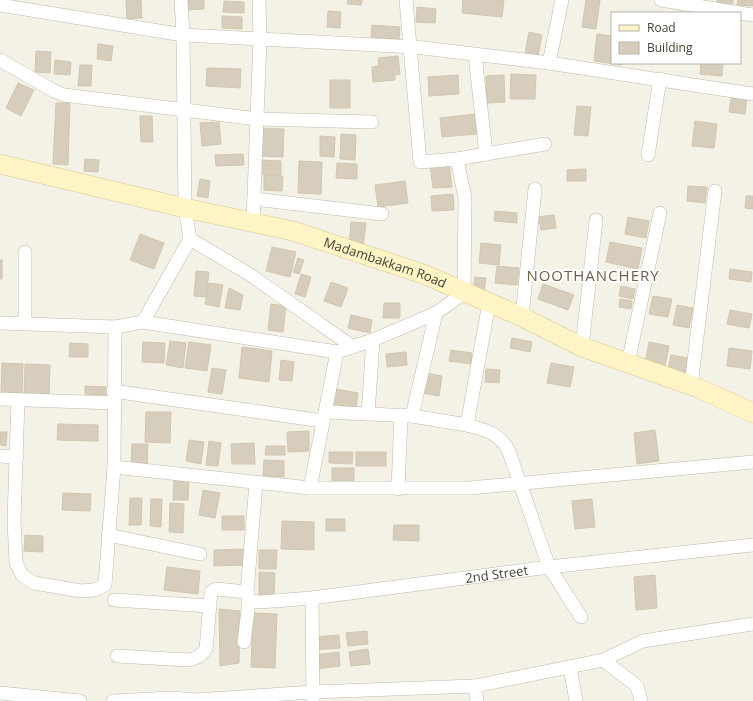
<svg xmlns="http://www.w3.org/2000/svg" width="753" height="701" font-family="'Open Sans',sans-serif">
  <style>
    .building { fill: #d6cdbc; stroke: #d2c6af }
    .lines { fill: none; stroke-linecap: round; stroke-linejoin: round }
    .street-casing { stroke: #c0b9a9; stroke-width: 14 }
    .secondary-casing { stroke: #d7c895; stroke-width: 20 }
    .street { stroke: #fff; stroke-width: 13 }
    .secondary { stroke: #fff4c6; stroke-width: 19 }
    .labels { text-anchor: middle; stroke-width: 4; stroke-linejoin: round; paint-order: stroke }
    .street-label { font-size: 13px; fill: #484135; stroke: #fff }
    .quarter-label { font-size: 15px; letter-spacing: 1px; fill: #6b604c; stroke: #fff }
  </style>
  <rect width="100%" height="100%" fill="#f4f1e7"/>
  <g class="building">
    <polygon points="126,0 141,0 142,18 127,19"/>
    <polygon points="186,0 204,0 204,9 187,10"/>
    <polygon points="348,0 362,0 361,5 347,4"/>
    <polygon points="463,0 504,0 502,17 462,13"/>
    <polygon points="586,0 600,0 596,29 582,27"/>
    <polygon points="717,0 733,0 733,4 717,2"/>
    <polygon points="738,0 753,0 753,6 737,5"/>
    <polygon points="224,1 244,2 244,13 223,12"/>
    <polygon points="417,7 436,9 435,23 416,22"/>
    <polygon points="328,11 341,12 340,28 327,27"/>
    <polygon points="222,16 242,17 242,29 222,28"/>
    <polygon points="372,25 400,27 399,39 371,37"/>
    <polygon points="529,32 542,35 538,56 525,54"/>
    <polygon points="597,34 612,36 612,63 622,63 622,65 594,61"/>
    <polygon points="98,44 113,46 111,61 97,59"/>
    <polygon points="36,51 51,52 50,73 35,72"/>
    <polygon points="398,56 400,74 395,75 395,80 373,82 372,67 379,66 378,58"/>
    <polygon points="55,60 71,62 70,75 54,74"/>
    <polygon points="701,63 723,63 722,76 700,74"/>
    <polygon points="80,65 92,65 91,86 78,86"/>
    <polygon points="207,68 241,69 240,88 206,86"/>
    <polygon points="511,74 536,75 535,99 510,99"/>
    <polygon points="458,75 459,94 429,96 428,77"/>
    <polygon points="504,75 505,102 487,103 486,76"/>
    <rect x="330" y="80" width="20" height="28"/>
    <polygon points="18,83 34,90 21,116 6,108"/>
    <polygon points="732,94 747,96 745,114 729,112"/>
    <polygon points="56,103 70,103 68,165 53,164"/>
    <polygon points="577,106 591,107 588,136 574,135"/>
    <polygon points="476,114 477,134 442,137 440,118"/>
    <polygon points="140,116 152,116 153,142 141,142"/>
    <polygon points="695,121 717,124 714,148 692,146"/>
    <polygon points="219,122 221,144 202,146 200,123"/>
    <polygon points="261,128 284,129 283,157 260,156"/>
    <polygon points="341,134 356,135 355,160 340,159"/>
    <polygon points="320,136 335,137 334,157 320,156"/>
    <polygon points="243,154 244,165 216,166 215,155"/>
    <polygon points="85,159 99,160 98,172 84,171"/>
    <polygon points="259,160 281,161 281,175 258,174"/>
    <polygon points="299,161 322,162 321,194 298,193"/>
    <polygon points="337,163 357,164 357,179 336,178"/>
    <polygon points="449,164 452,187 433,188 430,166"/>
    <polygon points="586,169 586,181 567,181 567,170"/>
    <polygon points="264,175 283,176 282,191 264,190"/>
    <polygon points="200,179 210,181 208,198 197,196"/>
    <polygon points="405,181 408,203 378,207 375,185"/>
    <polygon points="688,186 707,187 705,203 687,201"/>
    <polygon points="453,194 454,210 432,211 431,196"/>
    <polygon points="746,196 753,196 753,209 745,208"/>
    <polygon points="495,211 517,213 517,223 494,221"/>
    <polygon points="554,215 556,228 541,230 540,223 536,223 535,217"/>
    <polygon points="628,217 649,221 646,238 625,234"/>
    <polygon points="351,222 366,223 363,247 349,246"/>
    <polygon points="140,234 164,243 154,269 130,260"/>
    <polygon points="610,242 642,248 638,269 606,262"/>
    <polygon points="481,243 501,245 499,265 479,263"/>
    <polygon points="272,247 296,252 290,277 266,271"/>
    <polygon points="298,258 304,260 299,274 293,272"/>
    <rect x="0" y="260" width="2" height="19"/>
    <polygon points="497,266 519,268 517,285 495,283"/>
    <polygon points="730,269 752,272 751,282 729,279"/>
    <polygon points="196,271 209,272 206,297 194,296"/>
    <polygon points="301,274 311,277 305,297 295,294"/>
    <polygon points="475,277 486,278 484,292 473,291"/>
    <polygon points="331,282 348,288 341,307 324,301"/>
    <polygon points="209,283 223,285 219,307 205,304"/>
    <polygon points="543,284 574,295 568,310 538,299"/>
    <polygon points="621,286 635,289 633,299 619,296"/>
    <polygon points="229,288 243,295 240,310 225,308"/>
    <polygon points="653,296 672,299 668,317 649,314"/>
    <polygon points="620,299 632,301 631,309 619,307"/>
    <polygon points="384,303 400,303 400,318 383,318"/>
    <polygon points="271,304 286,306 283,332 268,330"/>
    <polygon points="677,305 693,308 689,328 673,325"/>
    <polygon points="730,310 752,314 749,328 727,324"/>
    <polygon points="351,315 372,320 370,333 348,328"/>
    <polygon points="512,338 532,342 530,352 510,348"/>
    <polygon points="170,341 186,343 183,368 166,365"/>
    <polygon points="143,342 165,343 164,363 142,362"/>
    <polygon points="189,342 211,345 207,371 185,368"/>
    <polygon points="649,342 669,346 665,367 645,363"/>
    <polygon points="70,343 88,344 88,357 69,357"/>
    <polygon points="242,347 272,351 269,382 239,378"/>
    <polygon points="729,348 752,351 750,369 727,366"/>
    <polygon points="451,350 472,353 471,364 449,361"/>
    <polygon points="406,352 407,365 387,367 386,354"/>
    <polygon points="671,355 689,358 685,377 667,374"/>
    <polygon points="281,360 294,362 292,381 279,380"/>
    <polygon points="2,363 23,364 22,394 1,393"/>
    <polygon points="551,363 574,367 570,387 547,383"/>
    <polygon points="25,364 50,365 49,395 24,394"/>
    <polygon points="212,368 226,370 222,394 208,392"/>
    <polygon points="486,369 500,370 499,383 485,382"/>
    <polygon points="426,373 442,376 439,396 422,393"/>
    <polygon points="85,386 106,387 106,395 85,394"/>
    <polygon points="336,389 358,393 356,408 333,404"/>
    <polygon points="146,412 171,412 170,443 145,442"/>
    <polygon points="58,424 98,425 98,441 57,440"/>
    <polygon points="655,430 659,461 637,464 634,433"/>
    <polygon points="309,431 309,451 288,452 287,432"/>
    <polygon points="0,432 7,432 6,446 0,445"/>
    <polygon points="189,440 204,442 201,464 186,461"/>
    <polygon points="209,441 221,443 218,466 206,465"/>
    <polygon points="254,443 255,464 232,464 231,444"/>
    <polygon points="132,444 148,444 147,466 131,466"/>
    <polygon points="266,446 285,446 285,455 265,455"/>
    <polygon points="329,452 353,452 352,464 329,463"/>
    <rect x="356" y="452" width="30" height="14"/>
    <polygon points="264,460 284,461 284,477 263,476"/>
    <polygon points="332,468 354,468 354,486 332,487"/>
    <polygon points="174,478 189,479 188,500 173,500"/>
    <polygon points="203,490 220,493 215,518 199,515"/>
    <polygon points="63,493 91,494 90,511 62,510"/>
    <polygon points="130,498 142,498 141,525 129,525"/>
    <polygon points="151,499 162,499 161,527 150,526"/>
    <polygon points="592,499 595,527 575,529 572,501"/>
    <polygon points="170,503 184,504 183,533 169,532"/>
    <rect x="222" y="516" width="22" height="14"/>
    <rect x="326" y="519" width="19" height="12"/>
    <polygon points="282,521 314,522 314,550 281,549"/>
    <polygon points="394,525 419,525 419,541 393,540"/>
    <polygon points="25,535 43,536 43,552 24,551"/>
    <polygon points="247,549 247,565 214,566 214,550"/>
    <polygon points="259,550 277,550 276,569 259,569"/>
    <polygon points="167,567 200,571 198,594 164,590"/>
    <polygon points="259,572 275,573 274,596 259,595"/>
    <polygon points="655,575 657,608 636,610 634,577"/>
    <polygon points="219,609 240,611 239,663 220,666"/>
    <polygon points="253,613 277,614 275,668 251,667"/>
    <polygon points="367,631 368,644 348,646 346,633"/>
    <polygon points="339,635 340,648 315,650 314,637"/>
    <polygon points="368,649 370,664 351,666 349,652"/>
    <polygon points="339,652 340,666 316,669 315,655"/>
  </g>
  <g class="lines">
    <defs>
      <g id="street">
        <polyline points="406,0 420,162 457,159 545,144"/>
        <polyline points="661,0 753,15"/>
        <polyline points="0,5 183,35 415,47 549,63 753,94"/>
        <polyline points="475,55 486,154"/>
        <polyline points="0,60 54,91 64,95 257,119 372,122"/>
        <polyline points="549,63 562,0"/>
        <polyline points="648,155 660,79"/>
        <polyline points="254,199 382,214"/>
        <polyline points="253,222 260,39 259,0"/>
        <polyline points="190,239 249,274 353,347"/>
        <polyline points="25,252 25,324"/>
        <path d="M489,303L467,425C485,430 497,432 508,449L549,567L581,617"/>
        <polyline points="522,317 535,189"/>
        <polyline points="143,322 337,352"/>
        <polyline points="0,323 115,327 143,322 190,239 185,208 183,35 181,0"/>
        <polyline points="582,347 596,220"/>
        <polyline points="628,363 660,213"/>
        <polyline points="691,385 715,191"/>
        <polyline points="113,391 323,421"/>
        <polyline points="0,399 114,403"/>
        <polyline points="18,400 14,520 16,563 22,575 34,583 81,591 94,590 105,585 114,467 115,327"/>
        <polyline points="325,412 412,416 467,425"/>
        <polyline points="368,414 373,340"/>
        <polyline points="412,416 436,313"/>
        <polyline points="0,456 17,457"/>
        <polyline points="114,467 310,488 470,488 753,462"/>
        <path id="s1" d="M256,483L247,592L249,601L260,602L312,598L549,567L753,545"/>
        <polyline points="310,488 337,352 373,340 436,313 464,293 465,198 457,159"/>
        <polyline points="398,489 401,415"/>
        <polyline points="108,535 200,554"/>
        <polyline points="312,598 313,700"/>
        <polyline points="114,600 210,606"/>
        <polyline points="244,642 249,601"/>
        <path d="M117,656L188,660C196,659 201,656 206,649L211,592L216,589L247,592"/>
        <polyline points="603,660 637,686 641,701"/>
        <polyline points="570,667 576,701"/>
        <polyline points="475,686 477,701"/>
        <polyline points="0,693 80,701"/>
        <polyline points="113,701 171,698 196,700 313,692 475,686 603,660 643,641 753,624"/>
      </g>
      <g id="secondary">
        <path id="s2" d="M0,164L185,208L293,231L426,275L522,317L582,347L696,387L753,413"/>
      </g>
    </defs>
    <use href="#street" class="street-casing"/>
    <use href="#secondary" class="secondary-casing"/>
    <use href="#street" class="street"/>
    <use href="#secondary" class="secondary"/>
  </g>
  <g class="labels">
    <g class="street-label">
      <text dy="5" stroke="none"><textPath href="#s2" startOffset="398">Madambakkam Road</textPath></text>
      <text dy="5" stroke="none"><textPath href="#s1" startOffset="368">2nd Street</textPath></text>
    </g>
    <g class="quarter-label">
      <text x="593" y="281">NOOTHANCHERY</text>
    </g>
  </g>
  <rect x="611" y="12" width="130" height="52" fill="#ffffff" stroke="#b6b3ae"/>
  <rect x="619" y="25" width="20" height="6" fill="#fff4c6" stroke="#b6b3ae"/>
  <text x="647" y="32" font-size="12" fill="#484135">Road</text>
  <rect x="619" y="42" width="20" height="12" fill="#d6cdbc" stroke="#b6b3ae"/>
  <text x="647" y="52" font-size="12" fill="#484135">Building</text>
</svg>
